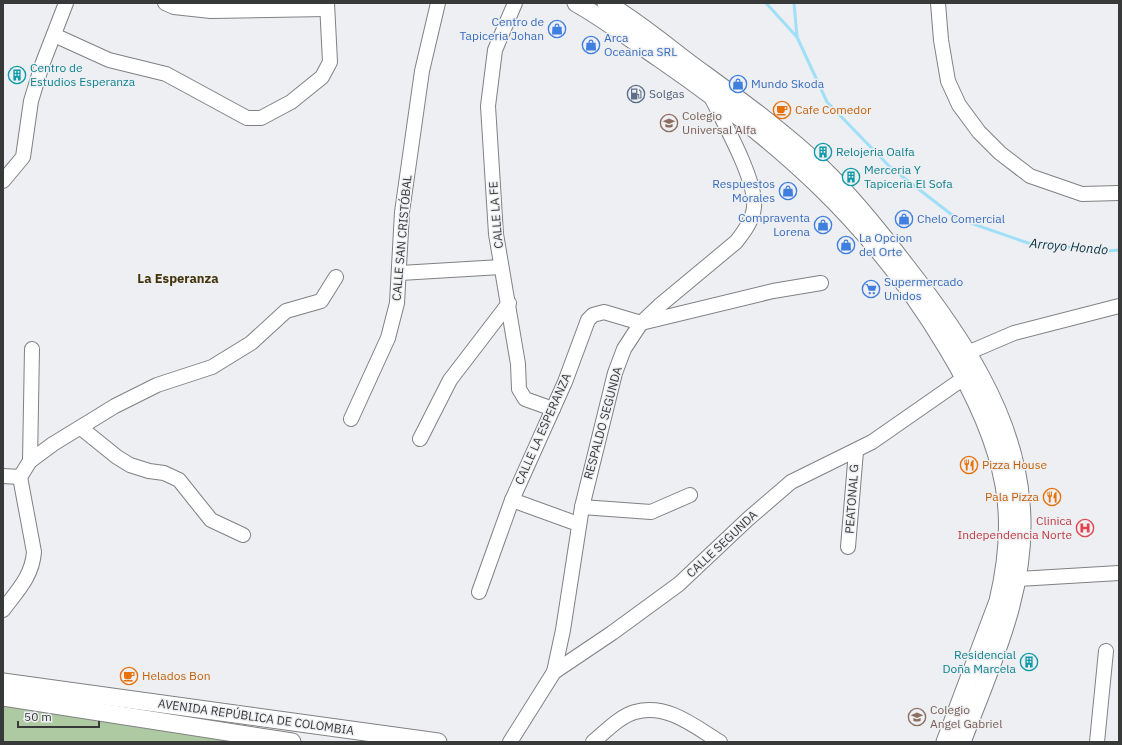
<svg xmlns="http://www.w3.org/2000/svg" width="1122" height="745" font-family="'IBM Plex Sans',sans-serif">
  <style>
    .green { fill: #adcaa3 }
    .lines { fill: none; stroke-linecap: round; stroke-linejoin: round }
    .stream { stroke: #9fdff7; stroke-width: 3 }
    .minor-casing { stroke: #808183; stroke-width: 16 }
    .major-casing { stroke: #808183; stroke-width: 19 }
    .minor { stroke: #fff; stroke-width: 14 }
    .major { stroke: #fff; stroke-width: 17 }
    .labels { text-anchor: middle; stroke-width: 3; stroke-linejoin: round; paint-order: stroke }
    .shop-label { font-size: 12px; fill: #366cbe; stroke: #eeeff2; text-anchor: start }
    .culture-label { font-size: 12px; fill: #0d838f; stroke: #eeeff2; text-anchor: start }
    .service-label { font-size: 12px; fill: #4e5e75; stroke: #eeeff2; text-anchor: start }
    .food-label { font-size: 12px; fill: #c56008; stroke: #eeeff2; text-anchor: start }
    .education-label { font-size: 12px; fill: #785e54; stroke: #eeeff2; text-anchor: start }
    .street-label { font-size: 12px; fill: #383939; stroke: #eeeff2 }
    .health-label { font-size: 12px; fill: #be3a42; stroke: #eeeff2; text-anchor: end }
    .water-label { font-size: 13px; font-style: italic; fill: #062f3c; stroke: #eeeff2 }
    .neighbourhood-label { font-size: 13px; font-weight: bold; fill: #45350d; stroke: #eeeff2 }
  </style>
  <rect width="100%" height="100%" fill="#eeeff2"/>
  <polygon class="green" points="3,704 258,742 3,742"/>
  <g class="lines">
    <g class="stream">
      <polyline points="766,3 797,37 827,102 890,167 956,218 1028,243 1108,251 1119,250"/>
      <polyline points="794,3 797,37"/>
    </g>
    <defs>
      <g id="minor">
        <polyline points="165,3 174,7 211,11 327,9"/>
        <polyline points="515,3 495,50 488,106 496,234 518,364 519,389 525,399 553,409"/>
        <polyline points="938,3 941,40 948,81 959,105 979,132 1000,153 1030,176 1082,194 1119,193"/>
        <polyline points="54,35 109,60 166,74 247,118 261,118 291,102 322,77 330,62 327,3"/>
        <polyline points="3,181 23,157 31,101 42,65 66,3"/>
        <polyline points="400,273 501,267"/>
        <polyline points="958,357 1014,333 1119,306"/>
        <polyline points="351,419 388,338 397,303 402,212 422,71 438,3"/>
        <polyline points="81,428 117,457 130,465 149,471 164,473 179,480 211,520 243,535"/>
        <polyline points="420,439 450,380 509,303"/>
        <polyline points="30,461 32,349"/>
        <polyline points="3,476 20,477"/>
        <polyline points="20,477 30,461 53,444 115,406 157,385 212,367 251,343 286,311 321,301 336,277"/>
        <polyline points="512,500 578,524"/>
        <polyline points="582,507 651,512 690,495"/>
        <polyline points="848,547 856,451"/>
        <polyline points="1008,578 1018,579 1119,573"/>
        <polyline points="479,592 512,500 565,382 588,320 593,315 604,312 641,323 773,291 821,283"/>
        <path d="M3,610C17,591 32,577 34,552L20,477"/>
        <path d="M554,672L563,630L582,507L615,373L624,349L641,323L659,306L736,242C744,232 753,220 754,207C757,181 723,121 710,95"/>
        <polyline points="510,742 554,672 612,633 679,584 748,519 791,482 872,442 964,378"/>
        <path d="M593,742C605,732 620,716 635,712C667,703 694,726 720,742"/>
        <polyline points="1097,742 1106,651"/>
      </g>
      <g id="major">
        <path d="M576,3C606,20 632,40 660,59C779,141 873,223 947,348C973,391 995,436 1004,485C1011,524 1007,563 998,601L945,742"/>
        <path d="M606,3C637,21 664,44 692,65C737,98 782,130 822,168C853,198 880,232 906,266C960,335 1014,413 1021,503C1029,588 991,665 962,742"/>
        <polyline points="3,682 438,742"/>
        <polyline points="3,697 292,742"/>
      </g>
    </defs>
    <use href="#minor" class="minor-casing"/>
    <use href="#major" class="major-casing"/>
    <use href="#minor" class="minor"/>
    <use href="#major" class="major"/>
  </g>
  <defs>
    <symbol id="shop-ring" viewBox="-11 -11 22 22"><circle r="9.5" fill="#eeeff2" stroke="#3f7fe0" stroke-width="1.5"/><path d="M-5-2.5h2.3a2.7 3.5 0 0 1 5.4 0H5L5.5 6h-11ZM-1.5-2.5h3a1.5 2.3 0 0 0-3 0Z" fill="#3f7fe0"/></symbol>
    <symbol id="building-ring" viewBox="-11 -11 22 22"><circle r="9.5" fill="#eeeff2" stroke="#0f9aa8" stroke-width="1.5"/><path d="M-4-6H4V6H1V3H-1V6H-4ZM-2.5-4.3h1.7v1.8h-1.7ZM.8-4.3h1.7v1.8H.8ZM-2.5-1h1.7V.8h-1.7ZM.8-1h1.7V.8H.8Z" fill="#0f9aa8"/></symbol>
    <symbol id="fuel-ring" viewBox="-11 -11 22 22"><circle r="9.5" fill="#eeeff2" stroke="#5c6f8a" stroke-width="1.5"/><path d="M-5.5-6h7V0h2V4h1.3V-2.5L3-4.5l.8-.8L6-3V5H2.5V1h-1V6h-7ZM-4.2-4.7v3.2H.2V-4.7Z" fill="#5c6f8a"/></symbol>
    <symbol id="cafe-ring" viewBox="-11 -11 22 22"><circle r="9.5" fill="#eeeff2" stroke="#e8710a" stroke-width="1.5"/><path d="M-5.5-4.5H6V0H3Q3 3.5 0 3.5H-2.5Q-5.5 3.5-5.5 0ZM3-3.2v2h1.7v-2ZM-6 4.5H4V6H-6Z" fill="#e8710a"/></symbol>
    <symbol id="school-ring" viewBox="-11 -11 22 22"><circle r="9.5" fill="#eeeff2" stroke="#8d6e63" stroke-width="1.5"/><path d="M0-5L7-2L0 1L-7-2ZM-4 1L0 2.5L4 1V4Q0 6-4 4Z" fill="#8d6e63"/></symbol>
    <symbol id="supermarket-ring" viewBox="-11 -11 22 22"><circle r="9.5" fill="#eeeff2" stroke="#3f7fe0" stroke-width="1.5"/><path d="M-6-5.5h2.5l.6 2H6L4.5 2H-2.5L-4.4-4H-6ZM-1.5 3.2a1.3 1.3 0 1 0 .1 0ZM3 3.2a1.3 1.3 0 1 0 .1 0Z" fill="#3f7fe0"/></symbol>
    <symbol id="restaurant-ring" viewBox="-11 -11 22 22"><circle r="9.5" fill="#eeeff2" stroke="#e8710a" stroke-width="1.5"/><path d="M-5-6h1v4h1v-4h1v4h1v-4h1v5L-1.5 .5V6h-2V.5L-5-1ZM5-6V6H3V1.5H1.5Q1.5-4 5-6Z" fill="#e8710a"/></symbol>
    <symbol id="hospital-ring" viewBox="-11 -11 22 22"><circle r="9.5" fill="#eeeff2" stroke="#e0444e" stroke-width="1.5"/><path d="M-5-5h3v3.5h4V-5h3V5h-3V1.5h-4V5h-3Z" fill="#e0444e"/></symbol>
  </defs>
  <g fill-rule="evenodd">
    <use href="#shop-ring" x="547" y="19" width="20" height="20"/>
    <use href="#shop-ring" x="581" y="35" width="20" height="20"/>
    <use href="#building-ring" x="7" y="65" width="20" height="20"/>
    <use href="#shop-ring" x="728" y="74" width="20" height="20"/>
    <use href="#fuel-ring" x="626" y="84" width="20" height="20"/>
    <use href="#cafe-ring" x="772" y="100" width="20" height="20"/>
    <use href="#school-ring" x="659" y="113" width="20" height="20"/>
    <use href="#building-ring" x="813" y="142" width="20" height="20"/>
    <use href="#building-ring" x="841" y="167" width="20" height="20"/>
    <use href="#shop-ring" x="778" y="181" width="20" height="20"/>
    <use href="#shop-ring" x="894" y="209" width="20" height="20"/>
    <use href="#shop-ring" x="813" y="215" width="20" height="20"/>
    <use href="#shop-ring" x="836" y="235" width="20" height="20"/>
    <use href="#supermarket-ring" x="861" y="279" width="20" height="20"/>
    <use href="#restaurant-ring" x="959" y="455" width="20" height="20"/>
    <use href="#restaurant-ring" x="1042" y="487" width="20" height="20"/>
    <use href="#hospital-ring" x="1075" y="518" width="20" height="20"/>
    <use href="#building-ring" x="1019" y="652" width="20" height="20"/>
    <use href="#cafe-ring" x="119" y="666" width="20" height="20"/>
    <use href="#school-ring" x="907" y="707" width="20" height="20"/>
  </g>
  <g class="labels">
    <g class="shop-label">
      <text x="544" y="26" text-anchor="end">Centro de<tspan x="544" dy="14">Tapiceria Johan</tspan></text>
      <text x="604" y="42">Arca<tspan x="604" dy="14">Oceanica SRL</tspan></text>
      <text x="751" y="88">Mundo Skoda</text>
      <text x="775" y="188" text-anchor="end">Respuestos<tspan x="775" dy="14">Morales</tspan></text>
      <text x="810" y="222" text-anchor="end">Compraventa<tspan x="810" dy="14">Lorena</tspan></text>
      <text x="917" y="223">Chelo Comercial</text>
      <text x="859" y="242">La Opcion<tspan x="859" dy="14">del Orte</tspan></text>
      <text x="884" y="286">Supermercado<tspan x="884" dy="14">Unidos</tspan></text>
    </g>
    <g class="culture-label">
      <text x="30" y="72">Centro de<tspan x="30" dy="14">Estudios Esperanza</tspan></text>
      <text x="836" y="156">Relojeria Oalfa</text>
      <text x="864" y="174">Merceria Y<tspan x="864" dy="14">Tapiceria El Sofa</tspan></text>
      <text x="1016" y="659" text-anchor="end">Residencial<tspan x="1016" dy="14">Doña Marcela</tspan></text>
    </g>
    <g class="service-label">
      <text x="649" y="98">Solgas</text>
    </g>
    <g class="food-label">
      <text x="795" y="114">Cafe Comedor</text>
      <text x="982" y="469">Pizza House</text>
      <text x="1039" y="501" text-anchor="end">Pala Pizza</text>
      <text x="142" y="680">Helados Bon</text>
    </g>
    <g class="education-label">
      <text x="682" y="120">Colegio<tspan x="682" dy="14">Universal Alfa</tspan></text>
      <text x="930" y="714">Colegio<tspan x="930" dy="14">Angel Gabriel</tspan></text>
    </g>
    <g class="street-label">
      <text transform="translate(496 215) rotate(-95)" y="4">CALLE LA FE</text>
      <text transform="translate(402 238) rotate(-85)" y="4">CALLE SAN CRISTÓBAL</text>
      <text transform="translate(603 423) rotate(-75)" y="4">RESPALDO SEGUNDA</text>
      <text transform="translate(543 429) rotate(-66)" y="4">CALLE LA ESPERANZA</text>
      <text transform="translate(852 499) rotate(-86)" y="4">PEATONAL G</text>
      <text transform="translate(722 544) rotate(-43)" y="4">CALLE SEGUNDA</text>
      <text transform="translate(256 717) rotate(8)" y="4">AVENIDA REPÚBLICA DE COLOMBIA</text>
    </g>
    <g class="health-label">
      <text x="1072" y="525">Clinica<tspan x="1072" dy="14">Independencia Norte</tspan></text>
    </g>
    <g class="water-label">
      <text transform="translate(1069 246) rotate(5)" y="5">Arroyo Hondo</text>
    </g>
    <g class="neighbourhood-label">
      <text x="178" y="283">La Esperanza</text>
    </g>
  </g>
  <rect width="1122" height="745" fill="none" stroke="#383939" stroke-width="8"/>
  <path d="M18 721v6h81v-6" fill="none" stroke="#383939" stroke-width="2"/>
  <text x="24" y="721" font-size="12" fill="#383939" stroke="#eeeff2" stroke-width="3" paint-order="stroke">50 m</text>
</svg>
